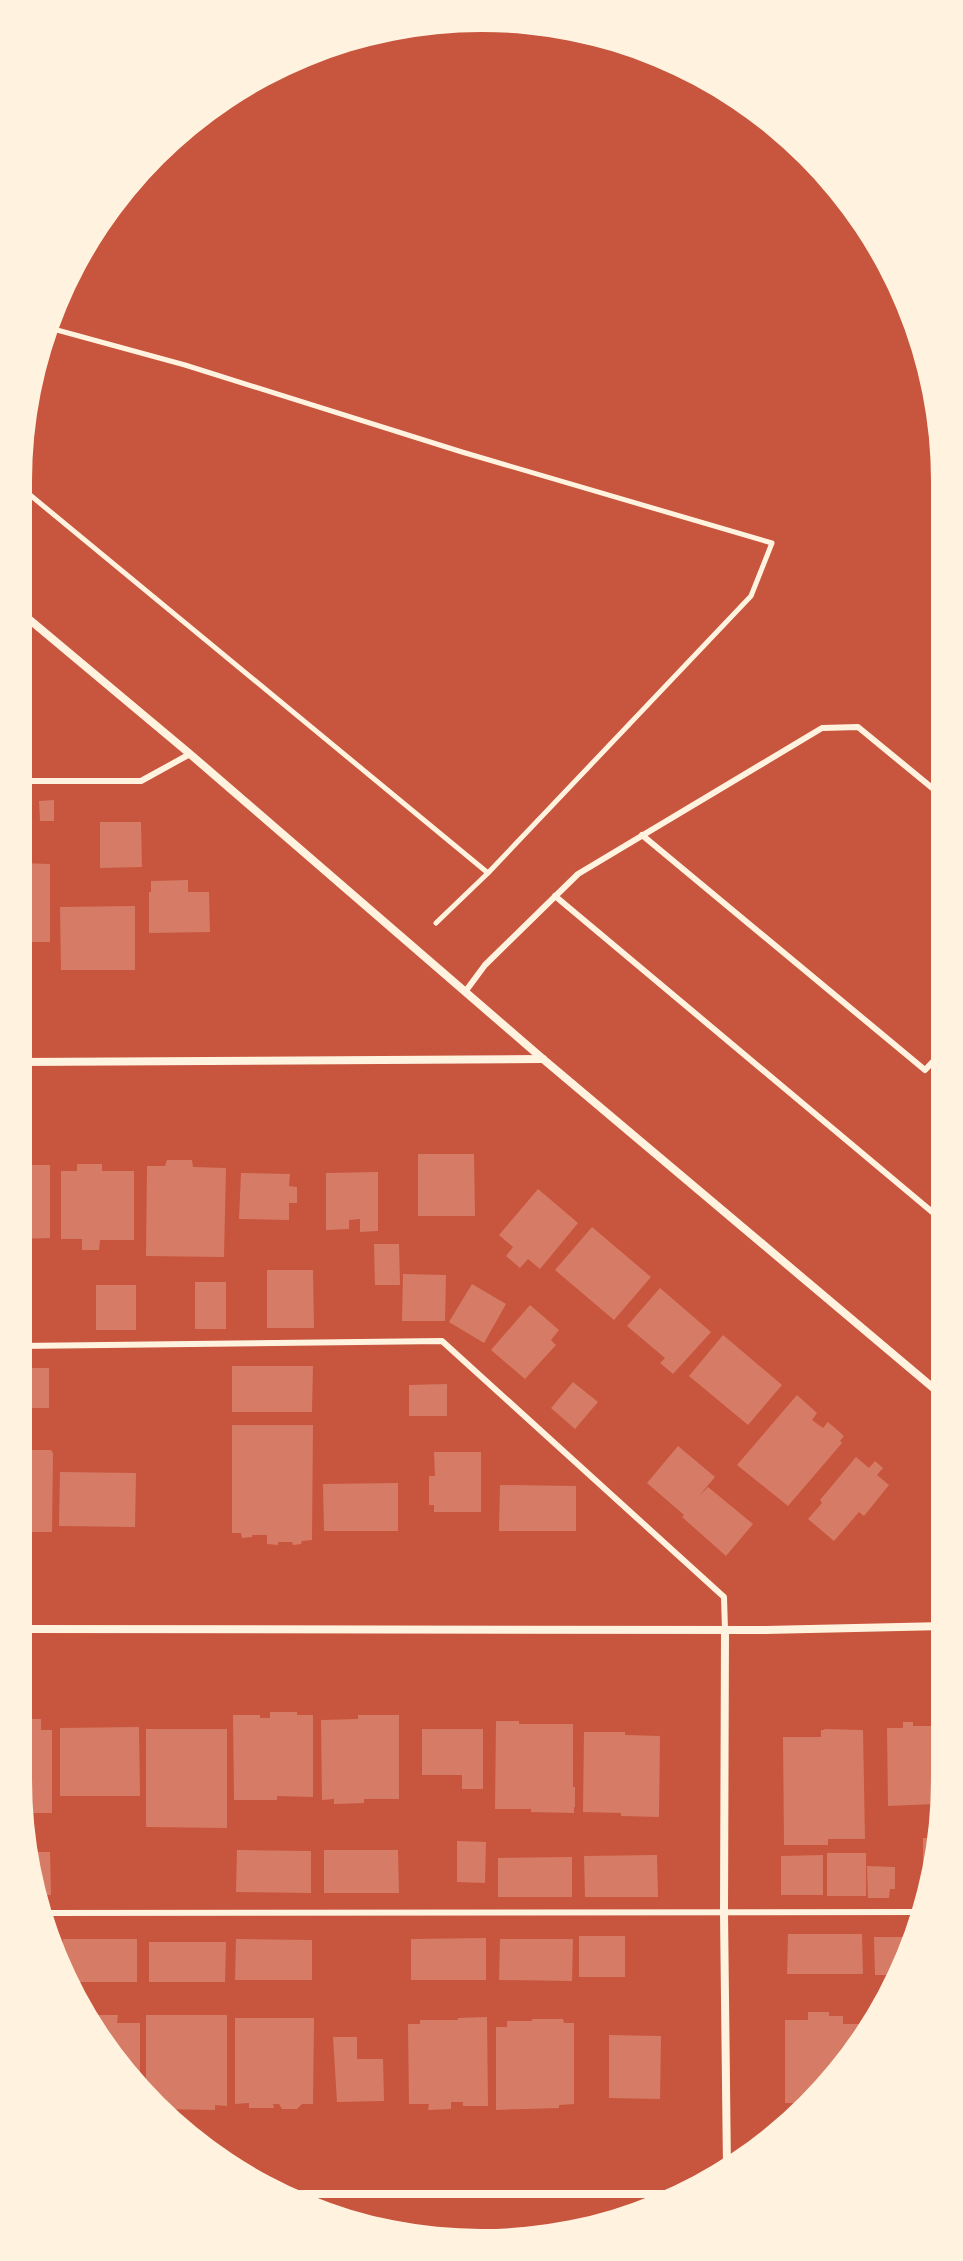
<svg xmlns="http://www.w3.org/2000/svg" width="963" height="2261" font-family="'Work Sans',sans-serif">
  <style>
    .building { fill: #d67c66 }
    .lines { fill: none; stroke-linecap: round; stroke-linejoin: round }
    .path { stroke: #fff3e0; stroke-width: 5 }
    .service { stroke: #fff3e0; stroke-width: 6 }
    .minor { stroke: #fff3e0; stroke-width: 8 }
  </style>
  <rect width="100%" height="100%" fill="#c8553d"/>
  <g class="building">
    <polygon points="54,800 54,821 40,821 39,801"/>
    <polygon points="100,822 141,822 142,867 100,868"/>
    <polygon points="18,863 50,864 50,942 18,942"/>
    <polygon points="188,880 188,892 209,892 210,932 149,933 149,892 151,892 151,881"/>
    <polygon points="135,906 135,970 61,970 60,907"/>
    <polygon points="418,1154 474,1154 475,1216 418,1216"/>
    <polygon points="167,1160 192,1160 193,1167 226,1168 224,1257 146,1256 147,1166 165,1166"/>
    <polygon points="77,1164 102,1164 102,1171 134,1171 134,1240 100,1240 99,1250 82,1250 82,1239 61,1239 61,1171 77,1171"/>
    <polygon points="18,1165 50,1165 50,1238 18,1239"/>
    <polygon points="378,1172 378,1231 360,1232 360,1219 349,1220 349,1229 326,1230 326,1173"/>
    <polygon points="241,1173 290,1174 289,1186 297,1187 297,1203 289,1203 289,1220 239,1219"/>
    <polygon points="538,1189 578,1223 540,1269 528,1259 520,1268 506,1256 513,1247 499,1235"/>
    <polygon points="592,1227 651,1277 614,1320 555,1270"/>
    <polygon points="374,1244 399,1244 400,1285 375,1285"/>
    <polygon points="267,1270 313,1270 314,1328 267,1328"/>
    <polygon points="403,1274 446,1275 445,1321 402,1321"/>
    <rect x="195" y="1282" width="31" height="47"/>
    <polygon points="472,1284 506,1304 484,1343 449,1322"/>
    <rect x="96" y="1285" width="40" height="45"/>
    <polygon points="660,1288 711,1332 673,1374 660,1363 665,1358 627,1326"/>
    <polygon points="530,1305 559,1330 551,1340 556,1345 525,1379 491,1350"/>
    <polygon points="723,1335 782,1385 748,1425 689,1376"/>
    <polygon points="232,1366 313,1366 312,1412 232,1412"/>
    <rect x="18" y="1368" width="31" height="40"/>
    <polygon points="573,1382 598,1402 575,1429 551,1408"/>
    <polygon points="447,1384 447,1416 409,1416 409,1385"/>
    <polygon points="797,1395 817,1413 812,1420 823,1428 828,1422 844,1436 840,1441 842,1443 788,1506 737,1465"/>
    <polygon points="232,1425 313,1425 312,1540 302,1541 301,1544 293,1545 292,1542 278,1542 278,1545 267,1544 267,1535 252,1535 252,1537 242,1538 241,1533 232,1533"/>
    <polygon points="678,1446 715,1477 699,1496 708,1487 753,1524 726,1556 682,1517 684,1515 647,1483"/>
    <polygon points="18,1450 51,1450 53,1453 52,1532 18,1532"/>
    <polygon points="434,1452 481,1452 481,1512 434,1512 434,1505 429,1505 429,1476 435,1476"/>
    <polygon points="856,1457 869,1468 875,1461 883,1468 877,1475 889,1485 864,1516 859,1512 834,1541 808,1519 822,1503 820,1500"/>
    <polygon points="60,1472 136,1473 135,1527 59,1526"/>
    <polygon points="398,1483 398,1531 324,1531 323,1484"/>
    <polygon points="500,1485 576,1486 576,1531 499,1531"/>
    <polygon points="270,1712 297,1712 297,1715 313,1715 313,1797 277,1796 277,1800 234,1800 233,1715 260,1715 260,1718 270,1718"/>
    <polygon points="358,1715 399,1715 399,1799 364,1799 364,1803 334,1804 334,1799 322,1800 321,1720 358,1719"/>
    <polygon points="18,1719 41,1719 41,1730 52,1730 52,1813 27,1813 28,1809 23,1809 18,1780"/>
    <polygon points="496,1721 519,1721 519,1724 573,1724 573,1787 575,1787 575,1807 574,1807 574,1813 531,1812 531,1809 495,1809"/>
    <polygon points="903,1722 913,1722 913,1726 934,1726 935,1804 888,1806 887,1728 903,1728"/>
    <polygon points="139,1727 140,1796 60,1796 60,1728"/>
    <polygon points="146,1729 227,1729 227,1828 146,1827"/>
    <polygon points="422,1729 483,1729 483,1789 462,1789 462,1775 422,1775"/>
    <polygon points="824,1729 863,1730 865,1839 828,1839 828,1845 784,1845 783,1737 821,1737 821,1730 825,1730"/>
    <polygon points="584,1732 625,1732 625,1735 660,1736 659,1817 621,1816 621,1813 583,1812"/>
    <polygon points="923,1838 935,1838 928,1883 923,1883"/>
    <polygon points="457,1841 486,1842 485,1883 457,1882"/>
    <polygon points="237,1850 311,1851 311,1893 236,1892"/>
    <polygon points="324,1850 398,1850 399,1893 324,1893"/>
    <polygon points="30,1852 50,1852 51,1895 37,1895"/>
    <rect x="827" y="1853" width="39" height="43"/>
    <polygon points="657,1855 658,1897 585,1897 584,1856"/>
    <polygon points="823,1855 823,1895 781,1895 781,1856"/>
    <polygon points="572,1857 572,1897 498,1897 498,1858"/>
    <polygon points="867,1866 895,1867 895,1889 890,1889 889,1898 868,1898"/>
    <polygon points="788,1934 862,1934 863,1974 787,1974"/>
    <rect x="579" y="1936" width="46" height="41"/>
    <polygon points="874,1937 916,1937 896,1975 875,1975"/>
    <polygon points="486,1938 486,1980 411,1980 411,1939"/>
    <polygon points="63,1939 137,1939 137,1982 74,1982 63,1963"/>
    <polygon points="236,1939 312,1940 312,1980 235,1980"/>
    <polygon points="500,1939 573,1939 572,1981 499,1980"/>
    <polygon points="149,1942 226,1942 225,1982 149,1982"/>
    <polygon points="808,2012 829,2012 829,2016 843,2016 843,2024 865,2024 865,2032 849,2062 802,2103 785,2103 785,2020 808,2020"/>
    <polygon points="97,2015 118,2015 117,2023 140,2023 140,2091 133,2085 97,2023"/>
    <polygon points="146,2015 227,2015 227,2106 215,2105 215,2110 162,2109 146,2096"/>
    <polygon points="487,2017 488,2106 463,2106 463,2102 451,2102 451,2109 428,2110 429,2104 409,2104 408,2024 420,2024 420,2020 458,2020 458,2018"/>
    <polygon points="235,2018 314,2018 313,2104 302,2104 297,2109 282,2109 279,2104 273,2104 274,2108 249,2108 249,2103 235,2104"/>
    <polygon points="532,2019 563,2019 564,2023 574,2023 574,2104 559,2105 559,2108 496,2110 496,2027 507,2027 507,2021 532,2021"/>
    <polygon points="609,2035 661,2036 660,2099 609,2098"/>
    <polygon points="333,2037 357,2037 357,2059 383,2059 384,2101 337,2102"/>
  </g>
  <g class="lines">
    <g class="path">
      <polyline points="46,327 185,365 462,452 772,543 751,596 488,873 436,923"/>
      <polyline points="18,485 488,873"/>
    </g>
    <g class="service">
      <polyline points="18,781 141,781 190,754"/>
      <polyline points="642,835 925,1070 943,1051"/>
      <polyline points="555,896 943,1221"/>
      <polyline points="465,992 485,965 578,874 822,728 858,727 942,796"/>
      <polyline points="18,1346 442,1341 724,1597 725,1630"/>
      <polyline points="40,1913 923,1912"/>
    </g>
    <g class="minor">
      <polyline points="18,610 190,754 543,1059 944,1397"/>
      <polyline points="18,1062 543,1059"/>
      <polyline points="18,1629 765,1630 945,1626"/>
      <polyline points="725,1630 724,1913 727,2169"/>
      <polyline points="286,2194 678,2194"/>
    </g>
  </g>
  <path d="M0 0H963V2261H0ZM481 32H482A449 449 0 0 1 931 481V1780A449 449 0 0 1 482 2229H481A449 449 0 0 1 32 1780V481A449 449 0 0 1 481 32Z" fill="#fff3e0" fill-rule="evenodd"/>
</svg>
